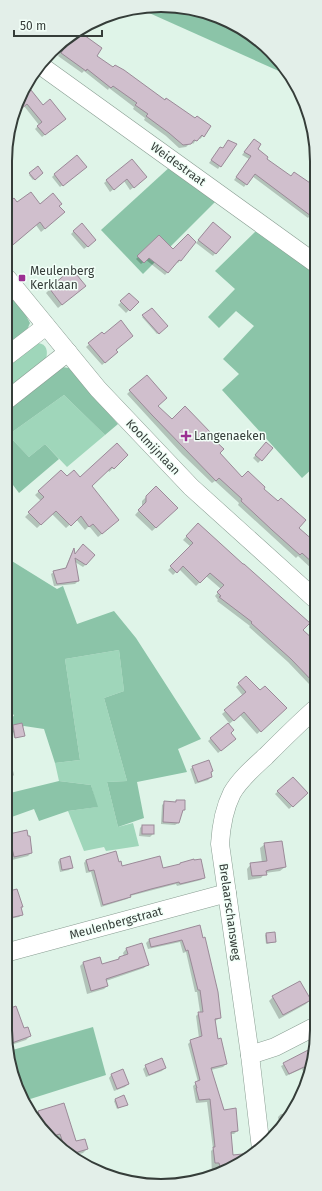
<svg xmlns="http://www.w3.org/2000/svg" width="322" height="1191" font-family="'Fira Sans',sans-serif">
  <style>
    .green { fill: #9fd6ba }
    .forest { fill: #8bc4a8 }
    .shadow { fill: #0003 }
    .building { fill: #d0bfcd; stroke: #9b8a98 }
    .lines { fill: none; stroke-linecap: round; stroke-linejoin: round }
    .minor-casing { stroke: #899d92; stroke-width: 19 }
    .minor { stroke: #fff; stroke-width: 18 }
    .poi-dot { fill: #9b3092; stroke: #f2fff8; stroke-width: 1.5 }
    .labels { text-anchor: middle; stroke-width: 3; stroke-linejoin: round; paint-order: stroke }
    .street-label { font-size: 12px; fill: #353d39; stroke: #f2fff8 }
    .poi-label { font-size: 12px; fill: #353d39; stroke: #f2fff8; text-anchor: start }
    .rim { fill: none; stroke: #353d39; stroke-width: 2 }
  </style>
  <rect width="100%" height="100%" fill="#dff4e8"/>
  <g class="green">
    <path d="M38,343C47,344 48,351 46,359L7,390V364Z"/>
    <polygon points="64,395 105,435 67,467 45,444 29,457 8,435"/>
    <polygon points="119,650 124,691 104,698 127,781 107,782 118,827 133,823 139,846 106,851 104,847 84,851 68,811 97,807 91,785 59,781 55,763 80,760 65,659"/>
  </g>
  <g class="forest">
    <polygon points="138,8 191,8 239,26 278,58 290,76"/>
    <polygon points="172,165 218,199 143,274 101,230"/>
    <polygon points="258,229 315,270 315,466 302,478 222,390 239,374 223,359 254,326 236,311 219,328 208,317 235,289 215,271"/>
    <polygon points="7,293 24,312 30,323 27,330 7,349"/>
    <polygon points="62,367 69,368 118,424 105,435 64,395 8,435 29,457 45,444 59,459 19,493 7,477 7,408"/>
    <polygon points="7,558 57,589 63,586 77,624 114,611 136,638 201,739 178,749 187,772 137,782 144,818 118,827 107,782 127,781 104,698 124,691 119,650 65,659 80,760 55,763 44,729 24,726 6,737 6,719 14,716 6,699"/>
    <polygon points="59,781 91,785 98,807 68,811 39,821 34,809 6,819 6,794"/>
    <polygon points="93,1027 106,1075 24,1101 17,1089 9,1051"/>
  </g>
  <g class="shadow">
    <polygon points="74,34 95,56 165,101 195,119 210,127 203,136 200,139 198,138 193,144 191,142 186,147 179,148 166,136 144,120 145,118 133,109 134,107 109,88 108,90 84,71 82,73 58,56"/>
    <polygon points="26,86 43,107 62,121 42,137 35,129 39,125 24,106 15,113"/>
    <polygon points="251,143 265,159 316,208 308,218 252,176 244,187 234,180 249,159 242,155"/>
    <polygon points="218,151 220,166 218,169 209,163"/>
    <polygon points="132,160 143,180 130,190 124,181 110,192 104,183"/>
    <polygon points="37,167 42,173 33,180 29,175"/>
    <polygon points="82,169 60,187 52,177 55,174"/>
    <polygon points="8,195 12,201 17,204 58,206 60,216 41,232 36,225 8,248"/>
    <polygon points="210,226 229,237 213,256 196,243"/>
    <polygon points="74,231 92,243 84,249 71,234"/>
    <polygon points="159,236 180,260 178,263 177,262 165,275 146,260 141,264 136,259"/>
    <polygon points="50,289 80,290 58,308 46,293"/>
    <polygon points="129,294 137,302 126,313 118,305"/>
    <polygon points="152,309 167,326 157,334 142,317"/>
    <polygon points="102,333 115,350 114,355 102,365 86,347"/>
    <polygon points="130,391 157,406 172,420 208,436 219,453 242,478 262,489 298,528 315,543 315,575 312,572 313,570 298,556 296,558 238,505 239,503 215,481 212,483 182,454 127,394"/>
    <polygon points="264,446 272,448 258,463 253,458"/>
    <polygon points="123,459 109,472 108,470 91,486 114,524 98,537 89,526 85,530 76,519 66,528 52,514 37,528 25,517 41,501 35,495 61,471 67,477 80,478"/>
    <polygon points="156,487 173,512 152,531 135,515 142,507 142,501"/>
    <polygon points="198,524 302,630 315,679 309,684 288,662 249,627 250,626 217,601 218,600 215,596 221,589 206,576 196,586 179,569 173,575 168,570 191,547 183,540"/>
    <polygon points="73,550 74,556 86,564 83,567 75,562 78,581 75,584 54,586 51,574 54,572 65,569"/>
    <polygon points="246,677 260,692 285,708 257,734 240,715 228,725 232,742 218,753 208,741 229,723 222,714 243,696 236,687"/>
    <polygon points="21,725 22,736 14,738 12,728"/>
    <polygon points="9,753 14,775 11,778 6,779 6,754"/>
    <polygon points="193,767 212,771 210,773 211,777 208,780 195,784 190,769"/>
    <polygon points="293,778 307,793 289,809 275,794"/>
    <polygon points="176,801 182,811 178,823 175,825 161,824 162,805 165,802 174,803"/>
    <polygon points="142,826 153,834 150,837 139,836 140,828"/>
    <polygon points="9,835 31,853 28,856 12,860 6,838"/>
    <polygon points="265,844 285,867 280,871 265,873 261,878 248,880 247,869 251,864 262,863 260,848"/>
    <polygon points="60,859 72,867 69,870 60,872 58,862"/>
    <polygon points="86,860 119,863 122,867 163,870 204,877 201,880 177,886 176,884 130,896 127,899 101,907 91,872 86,873 84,863"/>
    <polygon points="5,893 22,906 20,908 22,914 19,917 5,920"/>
    <polygon points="199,927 220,1018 215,1021 217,1040 226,1064 223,1067 211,1070 223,1111 237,1131 234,1134 230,1134 232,1156 240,1162 212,1175 211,1151 213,1149 207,1102 196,1103 193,1086 198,1082 188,1044 191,1041 199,1038 196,1016 200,1012 197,992 195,992 186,952 183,953 180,942 148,949 146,943 149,940"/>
    <polygon points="266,934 275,942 266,944 265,935"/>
    <polygon points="142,945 148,964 144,968 106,981 107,986 104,989 87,994 80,966 83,963 99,958 101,965 116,961 119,958 124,956 123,953 126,949"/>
    <polygon points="273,997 310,1000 306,1004 279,1019 269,1001"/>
    <polygon points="5,1030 23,1030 30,1036 26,1040 8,1046"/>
    <polygon points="313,1049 314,1052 314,1060 306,1079 302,1069 286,1076 281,1066"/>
    <polygon points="146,1066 165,1068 162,1071 146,1077 143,1069"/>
    <polygon points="111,1075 128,1084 125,1087 114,1091 109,1078"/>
    <polygon points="115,1100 126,1105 117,1109 114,1101"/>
    <polygon points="38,1112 76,1143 87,1149 83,1153 73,1156 59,1144 56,1137 51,1139 44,1133 34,1116"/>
    <polygon points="292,1113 291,1116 281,1127 281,1124 279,1124 278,1117 281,1114"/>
  </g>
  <g class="building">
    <polygon points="77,30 102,48 97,56 113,67 115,65 124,70 165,100 166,98 195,118 197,116 211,126 204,137 202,135 197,141 194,140 191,144 183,145 169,133 146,116 148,114 135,105 137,103 113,86 111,88 87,69 86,71 61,53"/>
    <polygon points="27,85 43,105 50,99 66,119 45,135 37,126 42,122 27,104 15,114"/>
    <polygon points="254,139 261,144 258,149 268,157 267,159 291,176 294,172 316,187 316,210 311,216 255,174 247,185 236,177 251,156 244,152"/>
    <polygon points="228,140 237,144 221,167 211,160 220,147 223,148"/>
    <polygon points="77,155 87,167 63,186 54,174"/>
    <polygon points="132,159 147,177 134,188 127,179 114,190 106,180"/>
    <polygon points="38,166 43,173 35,180 29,173"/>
    <polygon points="31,192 40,204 53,193 62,204 59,206 65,212 45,229 40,222 8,249 8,203 14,198 17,202"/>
    <polygon points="213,222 231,237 216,254 198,240"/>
    <polygon points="82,223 96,240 88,247 73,231"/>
    <polygon points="188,234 196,242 181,261 179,260 168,273 149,258 144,263 137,256 159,235 173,249"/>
    <polygon points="72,269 86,286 62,305 49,288"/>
    <polygon points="129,293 139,302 130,311 120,301"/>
    <polygon points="152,308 168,326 159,334 142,315"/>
    <polygon points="121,320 133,336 116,350 118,352 105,363 88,343 102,332 104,334"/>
    <polygon points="147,375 167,398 158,406 172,419 185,406 212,434 210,436 224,449 220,453 242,477 248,471 265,487 264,489 278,501 281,498 306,520 299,528 315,542 315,565 302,553 300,555 272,530 241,501 242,499 219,478 216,481 152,415 129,390"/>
    <polygon points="266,442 273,448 262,461 255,455"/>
    <polygon points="117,443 128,455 114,469 112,467 92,486 119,520 102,534 93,524 89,527 81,516 71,526 56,511 41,525 28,512 44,497 38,491 61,470 67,476 74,470 80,477"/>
    <polygon points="156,486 178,508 156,528 138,510 146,502 146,496"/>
    <polygon points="198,523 243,564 244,564 310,623 303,630 315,641 315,684 291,659 251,623 252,622 219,597 221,596 217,592 224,585 210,573 200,583 183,566 177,573 170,566 193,543 186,536"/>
    <polygon points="83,544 95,555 86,565 75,558 79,581 57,584 53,571 66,568 74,548 75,554"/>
    <polygon points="246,676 260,690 265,686 287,708 261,732 244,712 234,721 224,710 246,692 238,683"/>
    <polygon points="22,723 25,736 15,738 13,725"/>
    <polygon points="228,723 234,730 231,733 236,739 221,751 210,738"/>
    <polygon points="209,760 213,771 211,772 212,777 198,782 192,766"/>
    <polygon points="293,777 308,793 293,807 277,791"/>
    <polygon points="176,800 185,800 185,810 183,810 179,823 163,822 164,801 176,802"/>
    <rect x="142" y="825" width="12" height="9"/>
    <polygon points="27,830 28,836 30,836 32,853 14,857 9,834"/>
    <polygon points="282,841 286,867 269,870 266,871 267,875 252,876 250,863 267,861 264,843"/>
    <polygon points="116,851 119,862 121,861 122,866 160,856 163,868 180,864 180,863 194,859 194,860 201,859 205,878 180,884 179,882 151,889 130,895 131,897 103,905 94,870 89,871 86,860"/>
    <polygon points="70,856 73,868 62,870 60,859"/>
    <polygon points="17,889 23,907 21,907 23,915 5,919 5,892"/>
    <polygon points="200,925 203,938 205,937 218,992 221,1018 215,1019 218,1039 221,1038 227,1064 211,1068 224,1110 236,1108 238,1131 231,1132 233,1155 252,1153 253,1155 232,1166 220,1167 219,1163 215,1163 213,1147 215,1147 210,1099 199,1100 196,1088 197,1088 195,1082 200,1080 190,1040 202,1036 198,1012 203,1012 200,990 198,990 188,950 186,951 182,940 151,947 149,939"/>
    <polygon points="275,932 276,942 267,943 266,933"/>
    <polygon points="142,943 149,965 106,979 108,986 91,991 83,962 100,957 102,964 119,959 119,957 128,954 126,948"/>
    <polygon points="300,981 311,1000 283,1015 272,996"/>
    <polygon points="16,1006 24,1028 28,1027 31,1036 9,1044 5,1030 5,1010"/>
    <polygon points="314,1047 314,1060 308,1075 304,1067 289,1074 283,1063"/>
    <polygon points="162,1058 166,1068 149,1075 145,1065"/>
    <polygon points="123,1069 129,1084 117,1089 111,1074"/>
    <polygon points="124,1095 128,1105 118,1108 115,1099"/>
    <polygon points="64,1103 76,1141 85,1139 88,1149 71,1154 65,1149 60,1134 49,1137 44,1133 40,1127 42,1126 38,1111"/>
  </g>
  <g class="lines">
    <defs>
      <g id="minor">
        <polyline points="40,65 315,263"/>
        <polyline points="7,278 98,389 191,487 315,599"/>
        <polyline points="7,356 46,326"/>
        <polyline points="7,400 68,352"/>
        <polyline points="5,953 227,893"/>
        <polyline points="250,1055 275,1047 314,1027"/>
        <path d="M261,1149L250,1055L220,844C221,827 224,809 232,793C240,779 254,767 266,756C282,740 298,724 315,709"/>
      </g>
    </defs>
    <use href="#minor" class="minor-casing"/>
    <use href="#minor" class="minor"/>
  </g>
  <g class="poi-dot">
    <rect x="18" y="274" width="8" height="8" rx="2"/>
    <path d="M184 430h4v4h4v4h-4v4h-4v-4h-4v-4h4z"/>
  </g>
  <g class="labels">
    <g class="street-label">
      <text transform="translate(178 164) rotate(36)" y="4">Weidestraat</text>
      <text transform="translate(153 447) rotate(46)" y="4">Koolmijnlaan</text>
      <text transform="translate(230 912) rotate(82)" y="4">Brelaarschansweg</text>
      <text transform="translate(116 923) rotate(-15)" y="4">Meulenbergstraat</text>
    </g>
    <g class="poi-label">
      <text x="30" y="275">Meulenberg<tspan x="30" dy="14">Kerklaan</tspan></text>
      <text x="194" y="440">Langenaeken</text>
    </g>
  </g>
  <path d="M0 0H322V1191H0ZM161 12H161A149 149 0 0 1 310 161V1030A149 149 0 0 1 161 1179H161A149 149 0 0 1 12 1030V161A149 149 0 0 1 161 12Z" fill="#e3efe9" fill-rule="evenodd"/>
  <path class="rim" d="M161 12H161A149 149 0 0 1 310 161V1030A149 149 0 0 1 161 1179H161A149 149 0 0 1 12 1030V161A149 149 0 0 1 161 12Z"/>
  <path d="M14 30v6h88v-6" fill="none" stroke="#353d39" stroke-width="2"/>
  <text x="20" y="30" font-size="12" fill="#353d39" stroke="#f2fff8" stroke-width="3" paint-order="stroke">50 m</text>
</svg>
